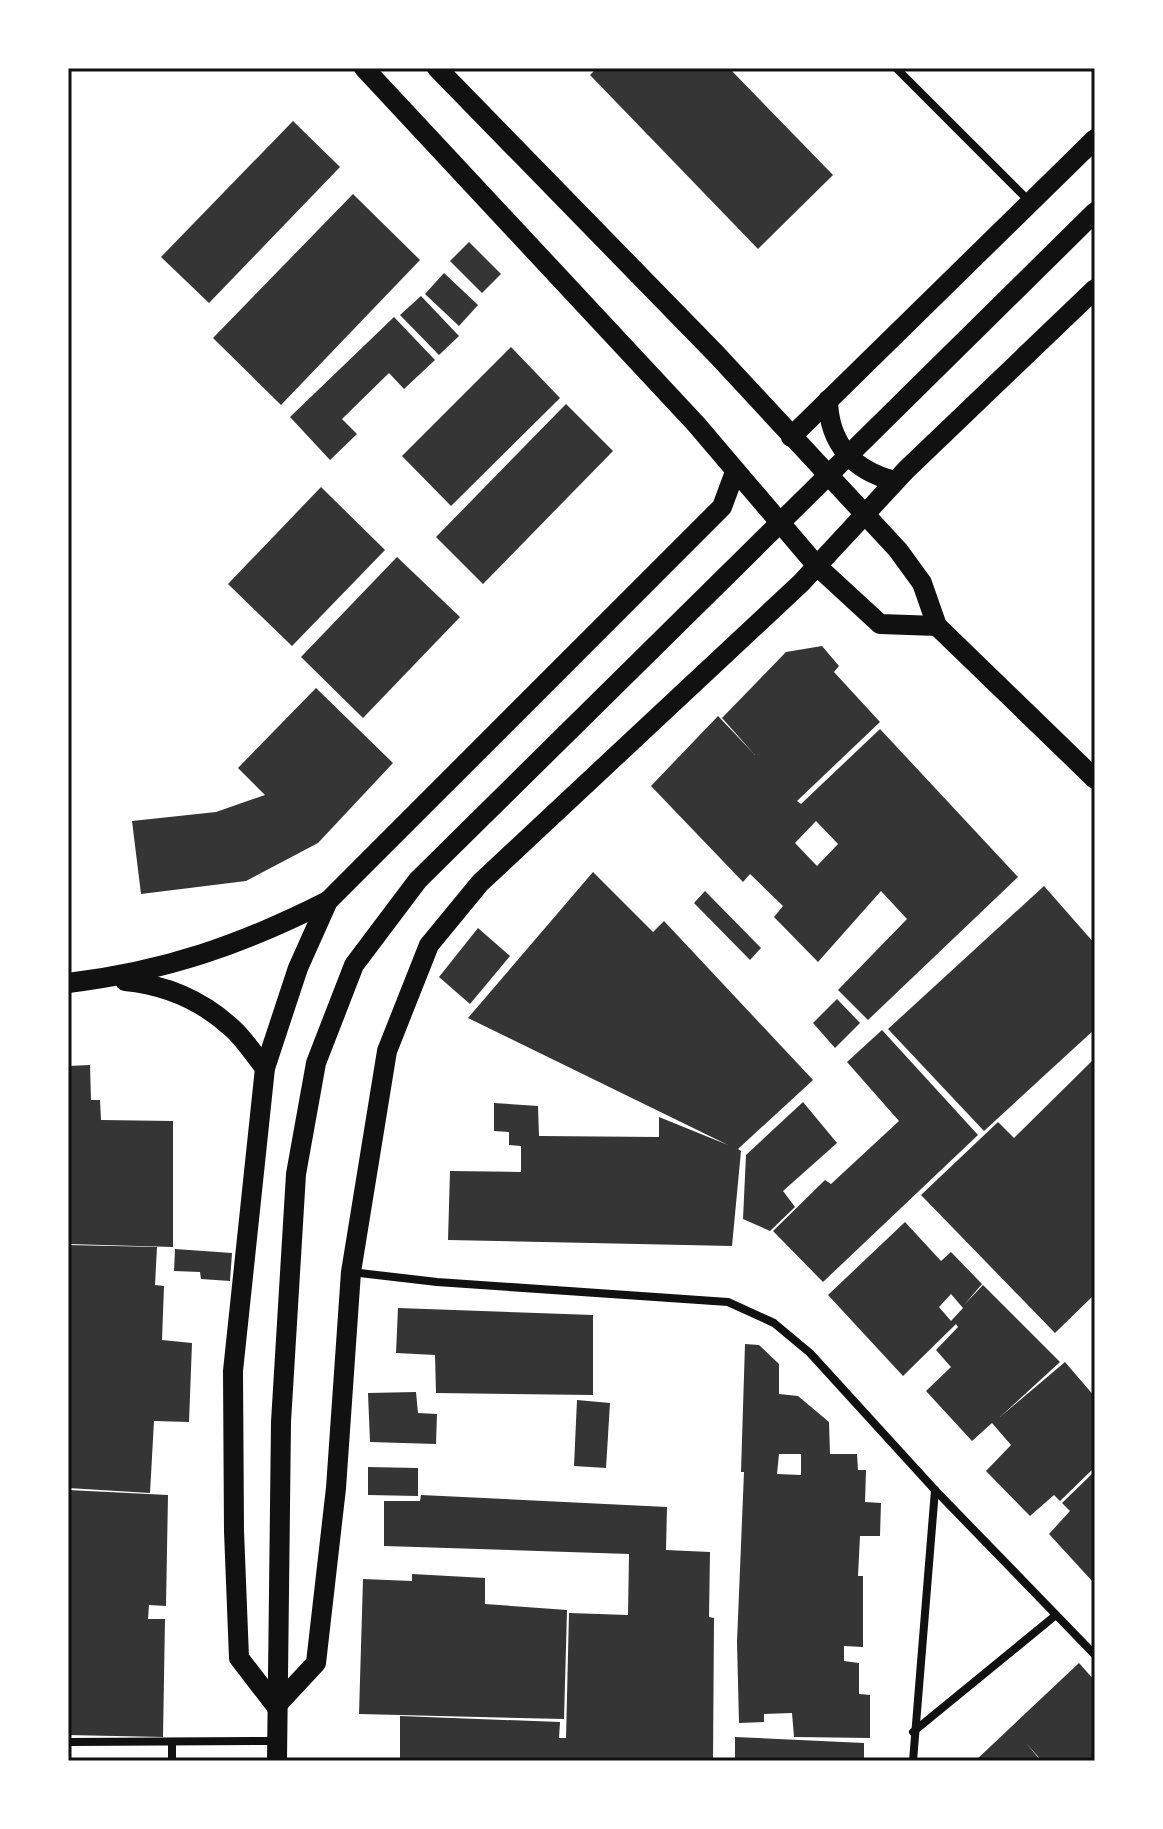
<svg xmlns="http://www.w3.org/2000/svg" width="1163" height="1829" font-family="'DM Sans',sans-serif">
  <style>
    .building { fill: #353535; fill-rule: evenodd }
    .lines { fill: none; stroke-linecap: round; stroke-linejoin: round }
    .minor { stroke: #111; stroke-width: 8 }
    .primary { stroke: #111; stroke-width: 20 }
    .neatline { fill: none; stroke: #111; stroke-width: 3 }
  </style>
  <rect width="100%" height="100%" fill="#fff"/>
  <g class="building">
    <polygon points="597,68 729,68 833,175 758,249 590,75"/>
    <polygon points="293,121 340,167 209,303 161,257"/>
    <polygon points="353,194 420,260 281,405 213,338"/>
    <polygon points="469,242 501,274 482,293 450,261"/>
    <polygon points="444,273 478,305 459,326 425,294"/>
    <polygon points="421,296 459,336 439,355 400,315"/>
    <polygon points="394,317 435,360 404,389 389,373 342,419 357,434 330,460 290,417"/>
    <polygon points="511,347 560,398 451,506 402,456"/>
    <polygon points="566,404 613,451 483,584 436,537"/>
    <polygon points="321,487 385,550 292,646 228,584"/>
    <polygon points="397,557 460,617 363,718 301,657"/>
    <path d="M822,646L839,666L834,672L880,722L797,801L801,804L880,729L1018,877L868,1020L838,990L907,919L881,891L818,962L774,917L783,906L750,874L743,882L651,786L718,716L755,755L722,718L786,652ZM816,821L838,844L817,866L795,843Z"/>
    <polygon points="316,688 393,763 318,843 246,881 141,894 132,821 216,812 265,795 238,768"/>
    <polygon points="593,872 653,932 664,921 813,1080 738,1149 741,1151 732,1246 448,1240 450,1171 521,1172 521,1146 509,1145 509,1132 494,1131 494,1103 538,1106 539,1136 659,1137 659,1117 728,1145 468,1018"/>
    <polygon points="1044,886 1095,944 1095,1029 984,1131 888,1029"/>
    <polygon points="705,891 761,948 750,960 694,903"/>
    <polygon points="478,928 510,956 470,1004 439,977"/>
    <polygon points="837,999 860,1023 835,1048 813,1023"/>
    <polygon points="882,1030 978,1135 823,1282 773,1231 825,1180 831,1184 899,1121 847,1062"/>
    <polygon points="1095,1058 1095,1294 1055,1333 921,1195 998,1122 1014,1138"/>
    <polygon points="90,1065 91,1100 100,1100 101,1120 173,1121 173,1247 68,1244 68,1066"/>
    <polygon points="803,1102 837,1143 783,1191 795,1207 770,1231 743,1219 746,1155"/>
    <path d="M905,1222L941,1261L951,1252L982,1284L964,1305L983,1285L1060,1362L1000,1417L1065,1362L1095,1397V1467L1060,1501L1054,1495L1030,1516L986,1471L1011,1445L992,1423L972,1441L926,1391L951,1367L936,1350L958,1327L956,1324L903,1376L828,1295ZM951,1294L963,1308L951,1321L939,1307Z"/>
    <polygon points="68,1245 157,1247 155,1285 164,1286 162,1340 192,1343 189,1422 154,1421 150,1493 68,1488"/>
    <polygon points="175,1249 232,1253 230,1281 201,1279 200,1272 174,1271"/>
    <polygon points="398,1308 593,1315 593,1395 436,1393 435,1355 396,1353"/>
    <path d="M745,1344L759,1345L779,1364V1394L798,1396L829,1422L830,1454H857L858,1470H866L865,1502L881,1503L880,1536H860L858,1576H863V1647L844,1646V1661L859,1663V1694L870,1695V1738L794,1737L792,1713L764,1714V1722L739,1723L737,1642L744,1472H741ZM779,1454H801V1475L777,1474Z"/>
    <polygon points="416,1392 418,1413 437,1414 436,1444 370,1442 368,1393"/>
    <polygon points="577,1400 610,1403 606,1468 574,1466"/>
    <polygon points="368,1467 418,1468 418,1496 368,1495"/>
    <polygon points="1095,1471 1095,1580 1093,1582 1049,1534 1070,1511 1062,1503"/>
    <polygon points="68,1490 168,1495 166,1606 149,1605 148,1619 165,1619 163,1737 68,1735"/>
    <polygon points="421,1495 667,1507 666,1550 710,1552 709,1617 714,1618 713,1761 400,1761 400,1716 560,1722 559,1738 566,1738 569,1613 628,1615 629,1554 384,1546 384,1501 420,1501"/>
    <polygon points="412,1574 485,1578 485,1604 567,1610 564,1719 359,1714 363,1579 412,1581"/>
    <polygon points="1079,1663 1095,1681 1095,1761 1042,1761 1026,1743 1041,1761 975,1761"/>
    <polygon points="735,1737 864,1743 864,1761 735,1761"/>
  </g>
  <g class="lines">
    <g class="minor">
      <polyline points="896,68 1031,203"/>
      <polyline points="351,1272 437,1282 728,1302 774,1323 810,1353 935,1490 1095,1655"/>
      <polyline points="913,1732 1056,1615"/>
      <polyline points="68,1742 275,1741"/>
      <polyline points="172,1742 172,1761"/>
      <polyline points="913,1761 935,1490"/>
    </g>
    <g class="primary">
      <polyline points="364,68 696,424 817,566 880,624 937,626"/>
      <polyline points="437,68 717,355 898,550 922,583 937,626 1095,779"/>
      <path d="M828,400C829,444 854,471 895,481"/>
      <polyline points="791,437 1095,139"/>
      <path d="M125,981C166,985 203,1001 233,1029C245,1040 255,1056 265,1068"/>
      <path d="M68,983C166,971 241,945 328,901"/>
      <polyline points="276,1706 316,1663 336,1488 351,1272 387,1051 429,945 480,883 801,583 906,470 1095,289"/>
      <polyline points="276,1706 239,1658 234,1531 233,1371 265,1068 298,968 328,901 722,507 735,472"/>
      <polyline points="277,1761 281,1422 296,1174 316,1063 354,965 418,880 1095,212"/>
    </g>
  </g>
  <rect width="1163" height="1829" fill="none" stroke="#ffffff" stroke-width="140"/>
  <rect x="70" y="70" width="1023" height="1689" class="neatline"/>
</svg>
